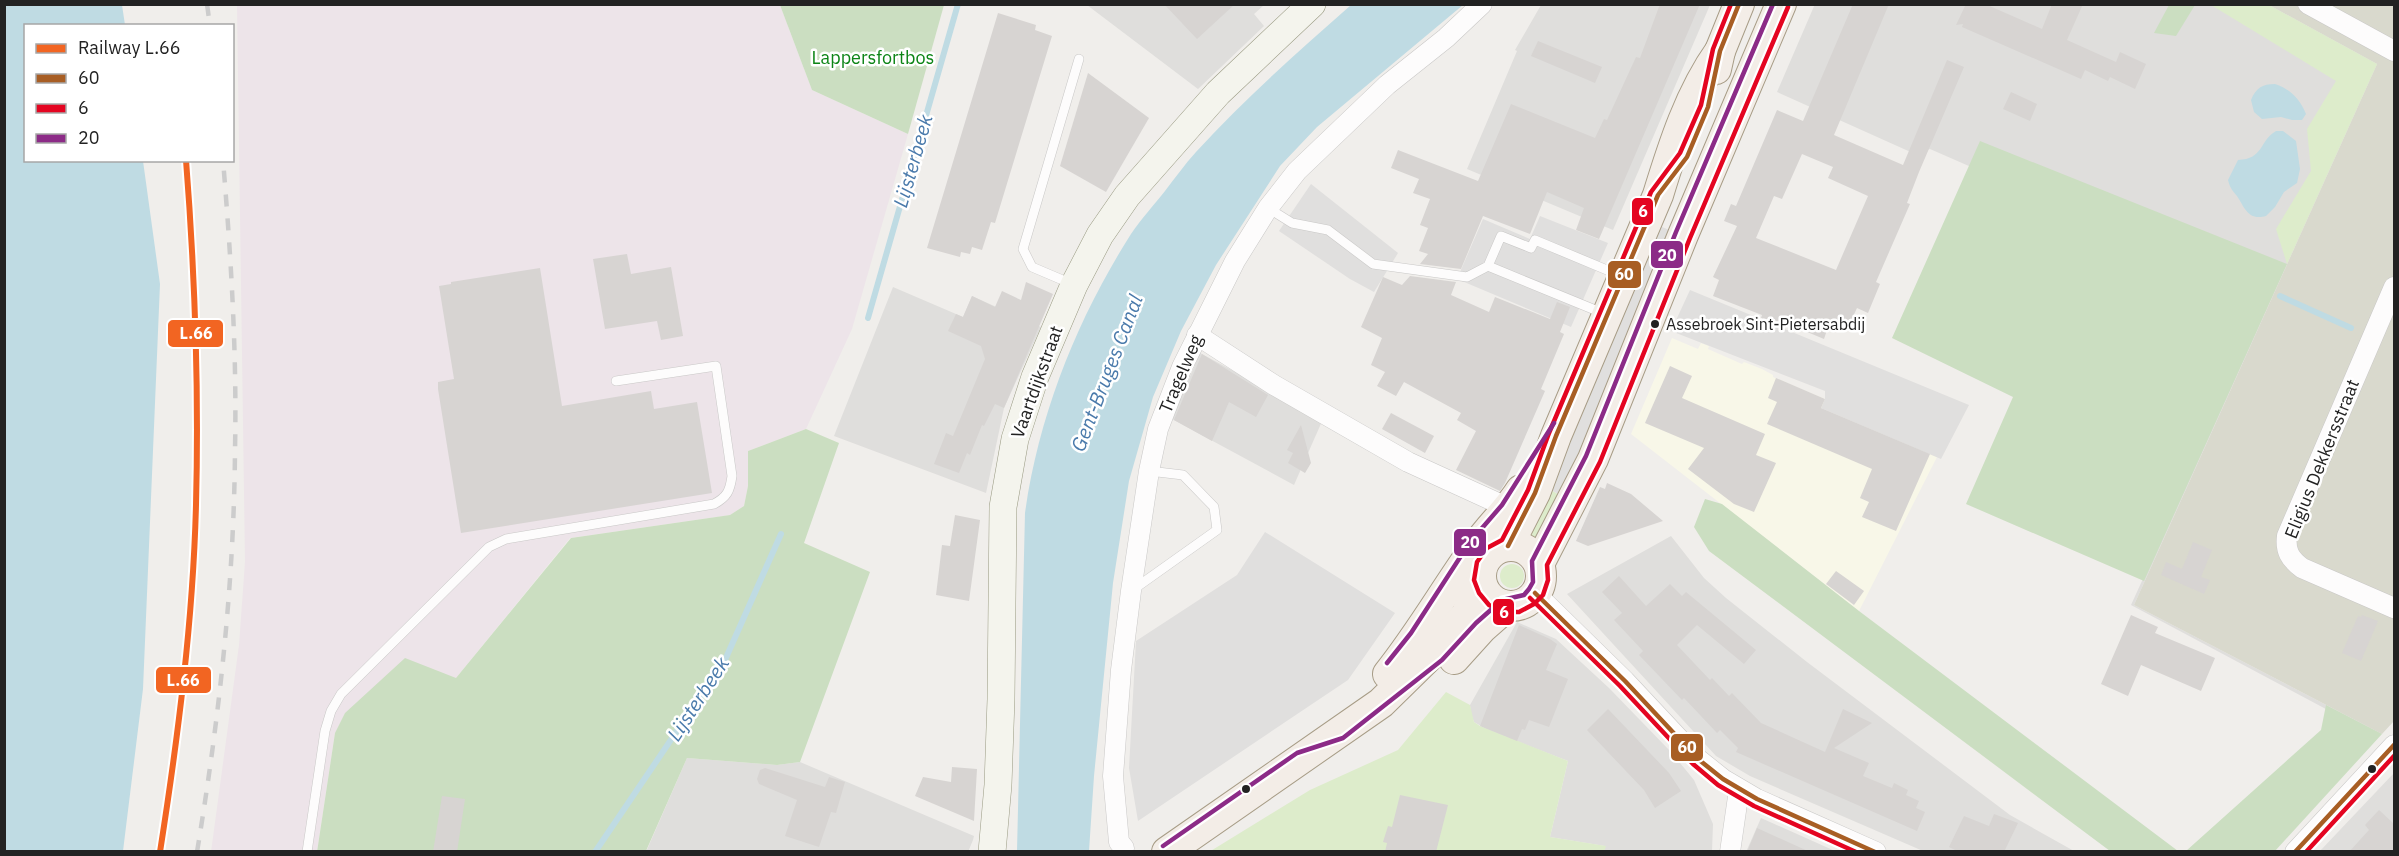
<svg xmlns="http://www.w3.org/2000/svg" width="2399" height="856" font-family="'IBM Plex Sans',sans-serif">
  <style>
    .residential { fill: #dfdedc }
    .industrial { fill: #ede4e9 }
    .education { fill: #f8f7e8 }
    .construction { fill: #d9d9cd }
    .grass { fill: #ddeccb }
    .forest { fill: #cbdec1 }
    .parking { fill: #e0dfde }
    .water { fill: #bfdbe3 }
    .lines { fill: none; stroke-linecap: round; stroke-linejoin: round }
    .stream { stroke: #bfdbe3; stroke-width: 6 }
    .building { fill: #d7d4d2; fill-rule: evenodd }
    .lane-casing { stroke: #c9c8c7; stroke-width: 10 }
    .street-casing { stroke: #c9c8c7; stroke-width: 21 }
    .secondary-casing { stroke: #999a82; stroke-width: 28 }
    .primary-casing { stroke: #a79c86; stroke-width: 32 }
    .lane { stroke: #fdfcfc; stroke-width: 9 }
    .street { stroke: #fdfcfc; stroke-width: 20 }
    .secondary { stroke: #f4f4ed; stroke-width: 27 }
    .primary { stroke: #f3ede7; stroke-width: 30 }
    .rail { stroke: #ccc; stroke-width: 4.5; stroke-dasharray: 12 12; stroke-linecap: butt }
    .bus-1-casing { stroke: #fff; stroke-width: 9 }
    .bus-2-casing { stroke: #fff; stroke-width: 9 }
    .bus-3-casing { stroke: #fff; stroke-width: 9 }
    .bus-1 { stroke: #a85e24; stroke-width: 4.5 }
    .bus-2 { stroke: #e40521; stroke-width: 4.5 }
    .bus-3 { stroke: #8c2b87; stroke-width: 4.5 }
    .rail-1-casing { stroke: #fff; stroke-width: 10 }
    .rail-1 { stroke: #f26522; stroke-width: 6 }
    .bus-dot { fill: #222; stroke: #fff; stroke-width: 2 }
    .labels { text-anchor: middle; stroke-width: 5; stroke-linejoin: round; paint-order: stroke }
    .bus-label { font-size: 16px; fill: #222; stroke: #fff; text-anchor: start }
    .park-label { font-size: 18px; fill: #0c8416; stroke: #fff }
    .street-label { font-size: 18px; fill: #222; stroke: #fff }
    .water-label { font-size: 20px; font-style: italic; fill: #4a7aab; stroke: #fff }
    .line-badge { stroke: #fff; stroke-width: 2 }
    .badge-label { font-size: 16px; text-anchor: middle; font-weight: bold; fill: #fff }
  </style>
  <rect width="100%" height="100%" fill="#f0eeeb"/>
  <g class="residential">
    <polygon points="1815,4 2269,5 2377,64 2134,605 2382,734 2369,732 2131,605 2271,298 1930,149 1915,154 1777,92"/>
    <polygon points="1087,5 1264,5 1254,14 1264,26 1198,89"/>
    <polygon points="1541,5 1710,5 1613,230 1467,169 1517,51 1515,50"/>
    <polygon points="893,287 963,317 972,296 1041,327 1004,408 986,493 834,436"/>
    <polygon points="1200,353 1323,419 1294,485 1172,419"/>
    <polygon points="1671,536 1704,578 1726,598 1807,662 2010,815 2074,851 1923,851 1750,776 1716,756 1567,594"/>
    <polygon points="1517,622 1556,639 1609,688 1671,752 1694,780 1713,824 1712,851 1604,851 1605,846 1550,837 1568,761 1488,730 1474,722 1471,714 1470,705"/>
    <polygon points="687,758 777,765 800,762 974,836 973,840 968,852 646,852"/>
    <polygon points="2394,773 2394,851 2320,851"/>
    <polygon points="1761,818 1835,851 1746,852"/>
  </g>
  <polygon class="industrial" points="237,5 780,5 812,90 908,134 852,329 806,429 748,451 748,486 744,506 730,515 570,538 456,678 335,733 317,851 211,852 239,645 245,562"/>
  <polygon class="education" points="1672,338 1698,349 1701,343 1709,346 1708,349 1742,364 1744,362 1762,369 1773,375 1773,377 1825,399 1822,409 1937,457 1859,611 1631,434"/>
  <polygon class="construction" points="2269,5 2394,5 2394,721 2382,734 2134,605 2377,64"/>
  <g class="grass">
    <polygon points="2211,5 2269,5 2377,64 2287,264 2276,229 2311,171 2307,129 2336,81"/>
    <polygon points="1543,485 1564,498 1540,547 1531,539 1520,536"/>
    <circle cx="1512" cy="576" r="12"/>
    <polygon points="1446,692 1470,705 1474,722 1480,726 1568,761 1550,837 1606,846 1604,852 1209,852 1310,790 1398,750"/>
  </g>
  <g class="forest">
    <polygon points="780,5 944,5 908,134 812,90"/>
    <polygon points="2169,5 2195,5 2176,36 2154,33"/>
    <polygon points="1980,141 2287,264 2144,581 1966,504 2013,397 1892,338"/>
    <polygon points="806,429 839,443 804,543 870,572 800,762 777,765 687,758 646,851 317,852 335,733 345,713 405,658 456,678 571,538 730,515 744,506 748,486 748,451"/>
    <polygon points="1705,499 1722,504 1859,611 2178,851 2110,851 1709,551 1694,527"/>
    <polygon points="2326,705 2382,734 2275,851 2186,851 2321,730"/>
  </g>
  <g class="parking">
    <polygon points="1311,184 1398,253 1374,292 1350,279 1279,231"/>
    <polygon points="1540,216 1608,243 1571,327 1457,279 1483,219 1530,239"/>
    <polygon points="1655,224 1681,235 1564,498 1544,485"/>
    <polygon points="1690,290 1969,405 1941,459 1821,408 1825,399 1825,391 1671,331"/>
    <polygon points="1265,532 1395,613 1348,680 1138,821 1129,768 1136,641 1237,575"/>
  </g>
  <g class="water">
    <polygon points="5,4 122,5 125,25 26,26 26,160 143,161 160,284 143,689 123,851 5,851"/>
    <path d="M1351,5H1463L1317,127L1280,166L1216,265L1181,331L1153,397L1129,481L1113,583L1094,776L1089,851H1017L1025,513C1039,414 1077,319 1131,234C1141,219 1154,205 1165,191C1175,178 1185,164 1196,152C1244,99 1298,52 1351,5Z"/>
    <path d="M2275,84C2290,89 2300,99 2306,114L2302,120H2292L2281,117L2262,119L2254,112L2251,100C2256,88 2262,84 2275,84Z"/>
    <path d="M2276,131H2283L2296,141L2300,169L2297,183L2284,192L2275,207L2266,216C2248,221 2245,208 2237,196C2232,190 2230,188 2228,180L2238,160C2264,159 2259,141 2276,131Z"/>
  </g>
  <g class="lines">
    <g class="stream">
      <polyline points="2280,296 2351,328"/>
      <polyline points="868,318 958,4"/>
      <polyline points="595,852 725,660 781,534"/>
    </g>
  </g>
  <g class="building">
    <polygon points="1164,4 1235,4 1197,39"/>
    <polygon points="1660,4 1700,4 1599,239 1576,230 1584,208 1547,192 1530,234 1483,216 1461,269 1420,264 1428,254 1419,251 1428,228 1420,225 1430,199 1413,193 1419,179 1391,168 1398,150 1478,181 1511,104 1595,138 1604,119 1607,120 1636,57 1640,58"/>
    <path d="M1853,4H1889L1834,135L1903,165L1947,60L1964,67L1919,172L1907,203L1910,204L1876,282L1880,284L1868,313L1857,308L1848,327L1839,331L1828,327L1824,339L1788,324L1786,328L1761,318L1762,315L1713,296L1719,280L1713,277L1737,226L1724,221L1731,204L1736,206L1777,110L1803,121ZM1802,154L1833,167L1828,178L1868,196L1836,270L1756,238L1774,196L1782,199Z"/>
    <polygon points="1966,4 1985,4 2042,29 2052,4 2083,4 2067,40 2116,62 2120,52 2146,64 2135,89 2110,77 2108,81 2085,70 2081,79 1962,27 1963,24 1956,25"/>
    <polygon points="998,13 1036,25 1035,30 1052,36 995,223 991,222 982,250 972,247 970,254 961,252 960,257 927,248"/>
    <polygon points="1538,41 1602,67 1595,83 1531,56"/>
    <polygon points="1088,73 1149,118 1106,192 1060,166"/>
    <polygon points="2011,92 2037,104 2030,121 2003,109"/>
    <polygon points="627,254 631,274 671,267 683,336 661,340 657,321 605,329 593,259"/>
    <polygon points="540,268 562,406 651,391 654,409 697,402 712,493 461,533 438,389 438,382 454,379 439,286 451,284 451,282"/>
    <polygon points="1410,276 1456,282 1451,295 1489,312 1495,297 1550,319 1557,302 1570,307 1560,332 1564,334 1541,389 1545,391 1505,483 1500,491 1456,470 1476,431 1457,420 1461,413 1404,382 1396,396 1377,386 1385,372 1371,365 1382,338 1361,327 1383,277 1402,285"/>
    <polygon points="1026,282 1053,294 1004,408 995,404 984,426 982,425 970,455 967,453 959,473 934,464 946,433 953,436 985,359 981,346 948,331 956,314 963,317 972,296 995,307 1002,291 1021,300"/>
    <polygon points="1202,354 1268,395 1256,417 1229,402 1212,441 1174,420"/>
    <polygon points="1670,366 1692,376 1682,398 1765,434 1756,455 1776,463 1754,512 1734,504 1688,469 1704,448 1645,423"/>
    <polygon points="1776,378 1825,399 1821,408 1930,454 1896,531 1862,517 1869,502 1860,498 1872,469 1767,424 1777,402 1768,398"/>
    <polygon points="1391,413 1434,436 1425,453 1382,429"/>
    <polygon points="1301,425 1311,463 1305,473 1288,463 1293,453 1287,450"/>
    <polygon points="1607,483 1631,494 1663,521 1588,546 1576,541 1600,487 1605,489"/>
    <polygon points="955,515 980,520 969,601 936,595 942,545 950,546"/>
    <polygon points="2193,542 2212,550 2201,577 2210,580 2204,594 2161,575 2166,562 2182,569"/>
    <polygon points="1836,571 1864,591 1854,605 1826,584"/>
    <polygon points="1619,576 1646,606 1670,584 1682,596 1686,592 1756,650 1744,664 1697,625 1677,645 1710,680 1712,678 1729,696 1732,693 1761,723 1825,752 1843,709 1872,723 1834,748 1869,763 1863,776 1892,788 1894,783 1908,790 1906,795 1919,801 1916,808 1925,812 1917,831 1736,752 1738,748 1720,730 1717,733 1684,698 1682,700 1639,655 1643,651 1614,620 1622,613 1602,592"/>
    <polygon points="2131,615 2158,627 2155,633 2215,658 2201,691 2141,665 2128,696 2101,684"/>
    <polygon points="2362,615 2378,621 2361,661 2342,653 2358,616 2361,617"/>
    <polygon points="1519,625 1550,639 1557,644 1546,670 1568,679 1549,727 1529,720 1525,730 1522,729 1517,741 1480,726"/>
    <polygon points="1608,709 1669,773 1681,791 1655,808 1644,790 1587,730"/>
    <polygon points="952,767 977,769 974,821 915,796 923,777 951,782"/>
    <polygon points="765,768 825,787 829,777 845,782 836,813 831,812 819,847 785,836 797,800 759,784 757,779 760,770"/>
    <polygon points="1400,795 1448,805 1436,852 1385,852 1387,843 1383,842 1388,826 1392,827"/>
    <polygon points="442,796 465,799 457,852 433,852"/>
    <polygon points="2379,810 2394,824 2394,852 2349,852 2369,830 2365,825"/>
    <polygon points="1994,814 2018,823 2004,852 1959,852 1949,847 1964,816 1989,826"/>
    <polygon points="1757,828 1810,852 1747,852"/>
  </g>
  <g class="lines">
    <defs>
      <g id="lane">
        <polyline points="1268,208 1292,223 1328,230 1373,264 1467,277 1488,266 1501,236 1531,248 1535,240 1619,275"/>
        <polyline points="1488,266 1605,314"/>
        <polyline points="1072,284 1032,267 1023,249 1079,59"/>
        <polyline points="1134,589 1217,530 1214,507 1183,475 1149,471"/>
        <path d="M307,852L325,731L331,711L341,694L489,547L506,539L714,504C727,497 730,491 732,476L716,366L616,381"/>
      </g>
      <g id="street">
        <polyline points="2308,4 2394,51"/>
        <path d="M2394,287L2287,536C2285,551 2290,559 2302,568L2394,608"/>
        <polyline points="1197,335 1274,385 1408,462 1500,504"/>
        <polyline points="1535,593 1625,681 1698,759 1723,779 1757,799 1876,852"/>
        <polyline points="1124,848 1119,842 1113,776 1121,670 1131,591 1149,471 1158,429 1182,367 1235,261 1268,208 1297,171 1387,85 1446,38 1482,4"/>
        <polyline points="1730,852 1739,790"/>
        <polyline points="2295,852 2394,745"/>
      </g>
      <polyline id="secondary" points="992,852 998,785 1001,699 1003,507 1015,439 1035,377 1074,285 1100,235 1127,196 1218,93 1312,4"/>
      <g id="primary">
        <polyline points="1716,69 1720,51 1739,4"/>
        <path d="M1508,546L1535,493L1556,436L1658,195C1673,146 1690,93 1720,51"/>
        <circle cx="1511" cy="576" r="30"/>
        <polyline points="1539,564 1593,459 1683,235 1781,4"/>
        <polyline points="1454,659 1482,628 1507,606"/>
        <path d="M1388,674C1420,634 1445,590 1475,548C1489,527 1508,511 1521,490"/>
        <polyline points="1167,852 1381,703 1433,652 1466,615 1481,581"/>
      </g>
    </defs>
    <use href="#lane" class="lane-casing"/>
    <use href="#street" class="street-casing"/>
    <use href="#secondary" class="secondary-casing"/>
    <use href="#primary" class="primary-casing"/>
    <use href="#lane" class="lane"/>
    <use href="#street" class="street"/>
    <use href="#secondary" class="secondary"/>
    <use href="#primary" class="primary"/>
    <g class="rail">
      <polyline points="207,4 210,26"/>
      <path d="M197,852C219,719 234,585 235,450C237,353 231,257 223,160"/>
    </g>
    <defs>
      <g id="bus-1">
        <polyline points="1508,546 1535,493 1556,436 1658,195 1687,157 1708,107 1720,51 1739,4"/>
        <polyline points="1535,593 1625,681 1698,759 1723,779 1757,799 1875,852"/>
        <polyline points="2295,852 2394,745"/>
      </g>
      <g id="bus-2">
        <polyline points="1731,4 1713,49 1701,105 1680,153 1651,192 1549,433 1528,490 1502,540 1487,548 1477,562 1474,580 1479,593 1489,605 1503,612 1519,612 1534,604 1543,595 1548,580 1547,565 1600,462 1690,238 1788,7"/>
        <polyline points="1530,598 1620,686 1693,764 1718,785 1754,806 1856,852"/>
        <polyline points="2306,852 2394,756"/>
      </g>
      <g id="bus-3">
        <polyline points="1387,663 1411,633 1470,542 1502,505 1554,423"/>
        <polyline points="1163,846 1297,753 1343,738 1442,660 1476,623 1502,600 1524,595 1529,589 1533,582 1532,561 1586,456 1676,232 1773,4"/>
      </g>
    </defs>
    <use href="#bus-1" class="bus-1-casing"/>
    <use href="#bus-2" class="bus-2-casing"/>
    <use href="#bus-3" class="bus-3-casing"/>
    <use href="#bus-1" class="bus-1"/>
    <use href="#bus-2" class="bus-2"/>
    <use href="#bus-3" class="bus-3"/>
    <defs>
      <path id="rail-1" d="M160,852C178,737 193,621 196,505C199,390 195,275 186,160"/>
    </defs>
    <use href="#rail-1" class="rail-1-casing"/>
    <use href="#rail-1" class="rail-1"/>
  </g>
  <g class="bus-dot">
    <circle cx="1655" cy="324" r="5"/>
    <circle cx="2372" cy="769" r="5"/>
    <circle cx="1246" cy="789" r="5"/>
  </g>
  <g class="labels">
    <g class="bus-label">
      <text x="1666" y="330">Assebroek Sint-Pietersabdij</text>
    </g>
    <g class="park-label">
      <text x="873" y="64">Lappersfortbos</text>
    </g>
    <g class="street-label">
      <text transform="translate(1181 374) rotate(-67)" y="6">Tragelweg</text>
      <text transform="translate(1037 382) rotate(-70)" y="6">Vaartdijkstraat</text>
      <text transform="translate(2322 459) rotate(-68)" y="6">Eligius Dekkersstraat</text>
    </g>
    <g class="water-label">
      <text transform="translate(913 161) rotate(-74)" y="7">Lijsterbeek</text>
      <text transform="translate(1107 373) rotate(-69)" y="7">Gent-Bruges Canal</text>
      <text transform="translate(698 699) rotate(-57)" y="7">Lijsterbeek</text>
    </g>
  </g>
  <g class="line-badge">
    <rect x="1631" y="197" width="23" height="29" rx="6" fill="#e40521"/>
    <rect x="1650" y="240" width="34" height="29" rx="6" fill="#8c2b87"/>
    <rect x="1607" y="260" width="35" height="29" rx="6" fill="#a85e24"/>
    <rect x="167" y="319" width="57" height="29" rx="6" fill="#f26522"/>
    <rect x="1453" y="528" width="34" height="29" rx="6" fill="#8c2b87"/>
    <rect x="1492" y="598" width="23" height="28" rx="6" fill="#e40521"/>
    <rect x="155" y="666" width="57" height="28" rx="6" fill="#f26522"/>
    <rect x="1670" y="733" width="34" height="29" rx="6" fill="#a85e24"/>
  </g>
  <g class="badge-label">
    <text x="1643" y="217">6</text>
    <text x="1667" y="261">20</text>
    <text x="1624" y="280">60</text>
    <text x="196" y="339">L.66</text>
    <text x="1470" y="548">20</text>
    <text x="1504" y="618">6</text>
    <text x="183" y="686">L.66</text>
    <text x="1687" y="753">60</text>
  </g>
  <rect width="2399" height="856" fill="none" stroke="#222222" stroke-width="12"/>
  <rect x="24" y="24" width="210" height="138" fill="#ffffff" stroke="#a7a7a7" stroke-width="1.5"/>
  <rect x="36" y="44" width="30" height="9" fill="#f26522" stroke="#a7a7a7" stroke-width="1.5"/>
  <text x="78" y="54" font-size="18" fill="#222222">Railway L.66</text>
  <rect x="36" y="74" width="30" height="9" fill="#a85e24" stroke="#a7a7a7" stroke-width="1.5"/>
  <text x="78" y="84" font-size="18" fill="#222222">60</text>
  <rect x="36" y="104" width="30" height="9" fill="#e40521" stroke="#a7a7a7" stroke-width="1.5"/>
  <text x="78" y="114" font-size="18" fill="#222222">6</text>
  <rect x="36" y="134" width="30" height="9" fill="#8c2b87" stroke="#a7a7a7" stroke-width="1.5"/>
  <text x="78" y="144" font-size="18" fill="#222222">20</text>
</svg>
